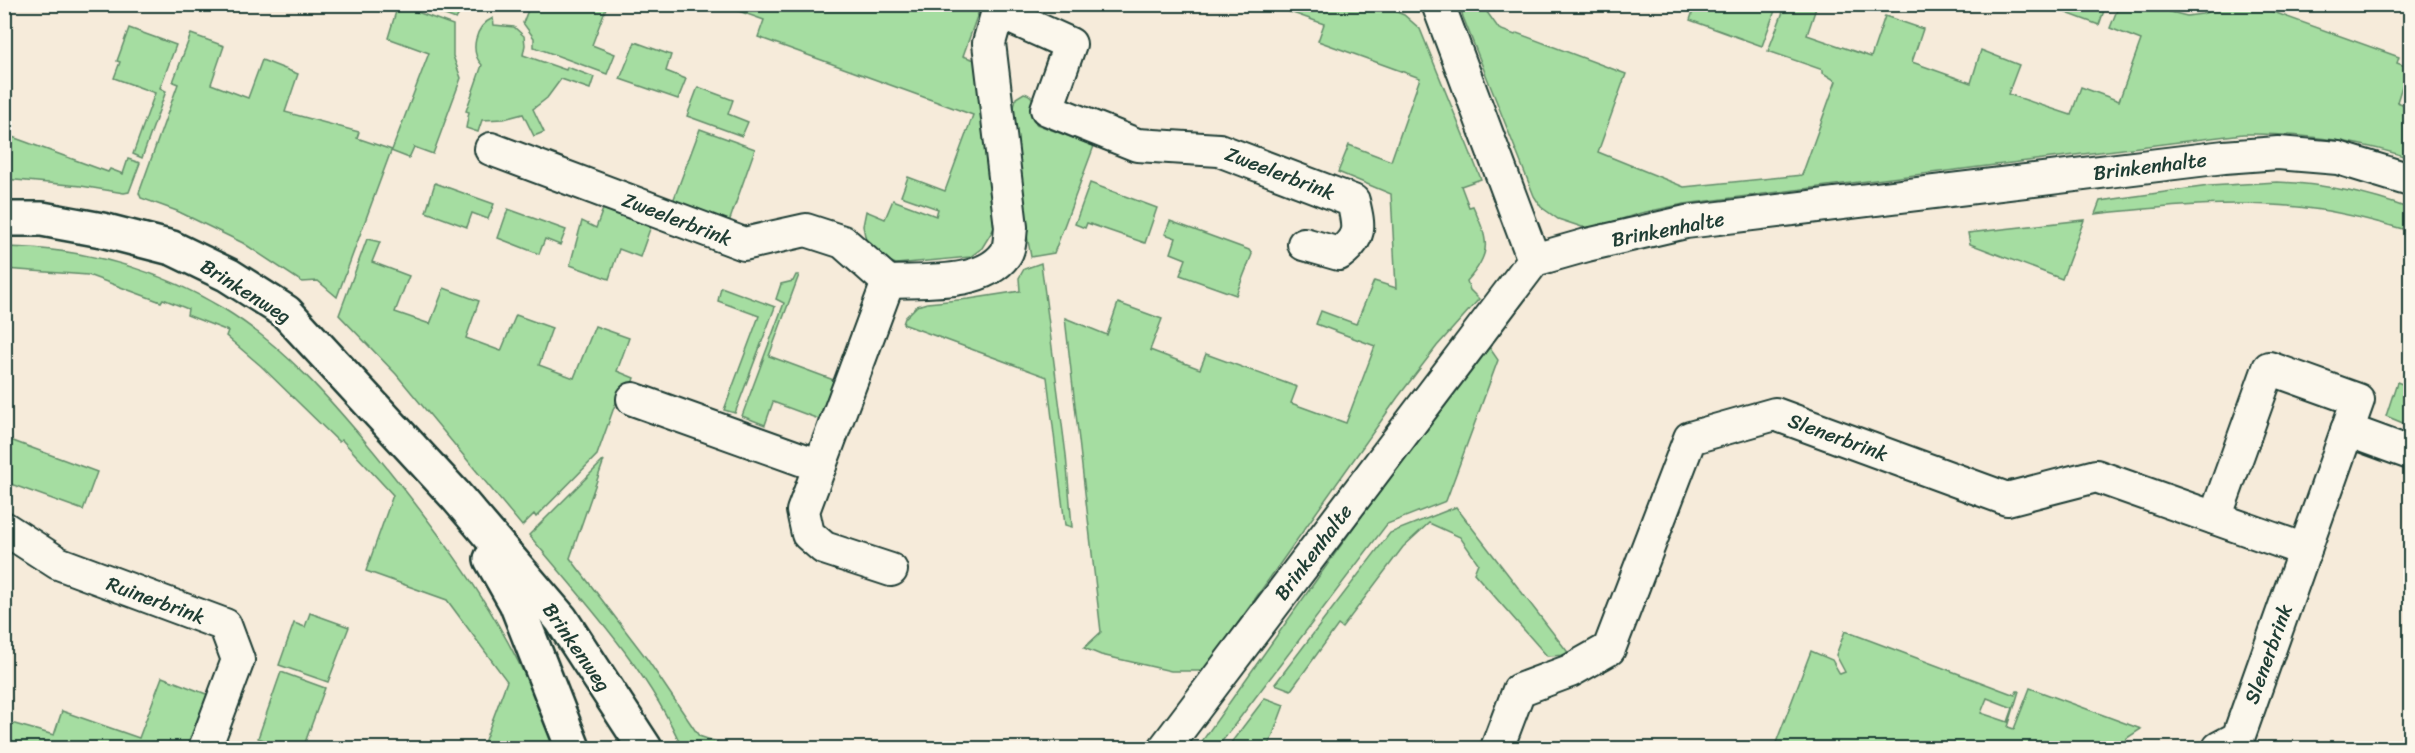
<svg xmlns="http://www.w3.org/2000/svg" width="2415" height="753" font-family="Sriracha,sans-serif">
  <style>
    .green { fill: #a5dda1; stroke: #628d6a; stroke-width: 1.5; fill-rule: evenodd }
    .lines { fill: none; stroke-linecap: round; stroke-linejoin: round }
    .street-casing { stroke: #1f3d34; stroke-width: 36 }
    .secondary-casing { stroke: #1f3d34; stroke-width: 38 }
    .street { stroke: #fbf7ec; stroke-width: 32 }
    .secondary { stroke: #fbf7ec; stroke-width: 33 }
    .labels { text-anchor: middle; stroke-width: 5; stroke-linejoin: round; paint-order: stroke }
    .street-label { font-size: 20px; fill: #1f3d34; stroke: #fbf7ec }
  </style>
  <rect width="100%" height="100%" fill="#f6ebda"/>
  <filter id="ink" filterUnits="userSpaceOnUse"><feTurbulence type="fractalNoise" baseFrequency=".0167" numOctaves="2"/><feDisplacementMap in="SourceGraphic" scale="12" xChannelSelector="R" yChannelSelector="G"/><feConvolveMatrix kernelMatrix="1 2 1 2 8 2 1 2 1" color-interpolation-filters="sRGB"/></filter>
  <g filter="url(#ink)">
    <g class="green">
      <path d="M1786,4L1817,5L1807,35L1871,57L1885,16L1923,29L1912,62L1971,83L1981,50L2019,65L2008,94L2071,115L2081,87L2119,101L2141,40L2110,28L2119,5H2150V7L2187,16L2202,14L2226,5H2267L2265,9L2399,57L2397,63L2408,67L2397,102L2410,107V158C2355,140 2301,133 2243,134L1684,204L1641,213L1596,227H1582L1558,219L1541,207L1534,196L1463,17L1460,5H1482L1499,29L1515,35L1517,33L1626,74L1598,152L1684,187L1802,175L1836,81L1823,73V70L1768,51Z"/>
      <polygon points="398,5 453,25 453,56 461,78 433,154 414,147 409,158 391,151 337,297 318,281 302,282 243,243 177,211 141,198 139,193 178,84 173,82 191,34 224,46 211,84 248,98 262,60 298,74 285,112 359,132 357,138 392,150 429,53 388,38"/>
      <polygon points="417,5 462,5 463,8 456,19"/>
      <polygon points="530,5 607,5 592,45 615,54 607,74 534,47 534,38 523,23"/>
      <polygon points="722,5 981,5 963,56 978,61 996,225 982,248 970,257 896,264 879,257 867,246 863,226 866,211 885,219 893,200 936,216 938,209 901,196 908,177 945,191 973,115 758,37 764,20"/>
      <path d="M1270,5H1380L1404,15L1420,29L1481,179L1461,186L1469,207L1473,206C1488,240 1493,252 1467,281L1470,290L1479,299L1437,346L1398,397L1204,671H1171L1101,655L1084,648L1101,632L1065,318L1107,335L1118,303L1162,319L1150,350L1200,369L1206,354L1297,387L1291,403L1346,423L1375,346L1316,324L1321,311L1356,324L1374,281L1396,288L1391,194L1338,172L1349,145L1391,161L1420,78L1318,41L1324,24Z"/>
      <polygon points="1695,5 1777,5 1762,46 1690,20"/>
      <polygon points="2045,5 2106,5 2099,25"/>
      <path d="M493,18L494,25L514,27L524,36L525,45L523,55L566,70L567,67L594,77L590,89L561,79L547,98L533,109L544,132L534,136L523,114L504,119L482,120L478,132L466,128L469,112L466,111L482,65C469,51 475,26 493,18Z"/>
      <polygon points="129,28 176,45 160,88 166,91 142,158 133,154 155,93 114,78 120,62 117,61"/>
      <polygon points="635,42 671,55 666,71 686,79 678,99 620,79"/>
      <polygon points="698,87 733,100 728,114 748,122 742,136 687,116"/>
      <path d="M1024,93C1038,96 1035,111 1036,124L1094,146L1054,253L1031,257L1022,209L1014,107L1016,98Z"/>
      <polygon points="700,129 755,149 728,225 672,204"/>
      <polygon points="4,134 108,172 110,169 123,174 128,159 140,163 129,192 124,193 81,186 5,179"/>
      <path d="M2277,182C2324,184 2367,193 2410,209V231C2381,223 2351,214 2321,210C2247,198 2169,206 2095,214L2100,201L2209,186Z"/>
      <polygon points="435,183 494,204 488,219 472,213 467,227 426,212"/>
      <polygon points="1090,183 1157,208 1145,243 1087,223 1085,228 1075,224"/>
      <polygon points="508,209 566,230 560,245 545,239 539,254 498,238"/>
      <polygon points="603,209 651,226 640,257 619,249 609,279 570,265 582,221 596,228"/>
      <polygon points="2084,220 2062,279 1970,244 1968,233"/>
      <polygon points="1170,221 1249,250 1252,254 1236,295 1180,275 1186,259 1171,253 1176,238 1165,234"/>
      <polygon points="367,239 380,242 372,262 409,276 395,312 430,324 444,288 479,301 466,338 501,351 516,315 552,328 539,365 574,378 595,326 629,338 617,371 634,378 626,402 617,399 597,455 536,517 534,514 522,526 396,374 339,315"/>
      <path d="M5,247C83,248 156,268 224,309C283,345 330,399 374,452C447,541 519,638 554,748H482L507,681L447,600L366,571L393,495L342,440L339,442L261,366L226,336L228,331L187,315L188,309L163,299L161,302L88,275L5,269Z"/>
      <polygon points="1041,263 1066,455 1072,527 1065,525 1047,377 903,324 905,318 917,306 927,303 969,299 1020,291 1019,278 1024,269"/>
      <polygon points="796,275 799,275 769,356 839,382 824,421 773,402 765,425 742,416 784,303 776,299 781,284 793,281"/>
      <polygon points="721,287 775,307 735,413 724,410 759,316 718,301"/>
      <polygon points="1489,347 1498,360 1446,501 1387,524 1217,748 1205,748 1200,744 1395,469"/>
      <polygon points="2397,382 2410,387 2410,426 2386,416"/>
      <polygon points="5,438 97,472 83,510 5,482"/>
      <path d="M604,460L570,558L647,659L699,736L734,748H682C649,670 583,600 529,535Z"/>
      <polygon points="1456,507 1570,655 1547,656 1474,573 1478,563 1460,537 1429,523 1403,547 1342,628 1338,625 1291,690 1275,684 1390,533"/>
      <polygon points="310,613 349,627 328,682 279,665 294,623 305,627"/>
      <path d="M1845,631L2015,695L2017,691H2019L2008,727L2014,729L2030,688L2141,729L2127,738L2121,748H1774L1811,651L1832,660L1840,674L1845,672L1836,655ZM1987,698L2013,708L2008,722L1981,713Z"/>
      <polygon points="281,672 325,688 303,748 287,748 258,738"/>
      <polygon points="162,677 214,697 195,748 5,747 4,721 54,735 62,711 139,738"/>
      <polygon points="1265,698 1284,705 1268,748 1227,748"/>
    </g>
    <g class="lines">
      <defs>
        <g id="street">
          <polyline points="1438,4 1534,260"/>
          <path d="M997,11L1070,44L1047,109L1137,145L1219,150L1353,201C1359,227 1362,237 1339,254L1304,244"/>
          <path d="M491,149L744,244L806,230L843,242L888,282C924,280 982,286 1005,255C1010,249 1010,235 1011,227L989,43L1000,4"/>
          <polyline points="888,282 803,511 808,534 824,548 891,570"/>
          <polyline points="633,399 820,466"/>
          <polyline points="2347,430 2410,453"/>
          <polyline points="2215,518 2269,368 2358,400 2238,738 2219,748"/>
          <polyline points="4,528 58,563 225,625 238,660 205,748"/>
          <polyline points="1165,748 1534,260 1587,245 1686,222 2224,157 2278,153 2338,158 2410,180"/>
          <polyline points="1497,748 1519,690 1570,671 1609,649 1690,438 1775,414 2007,499 2096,476 2305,550"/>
        </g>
        <g id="secondary">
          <polyline points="4,219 42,219 102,230 172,248 228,275 286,312 455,495 561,619 645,748"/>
          <polyline points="491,559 516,603 573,748"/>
        </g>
      </defs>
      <use href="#street" class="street-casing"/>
      <use href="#secondary" class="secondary-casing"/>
      <use href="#street" class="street"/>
      <use href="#secondary" class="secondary"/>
    </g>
  </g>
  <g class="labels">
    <g class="street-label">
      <text transform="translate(2150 166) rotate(-7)" y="7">Brinkenhalte</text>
      <text transform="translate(1280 173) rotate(21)" y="7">Zweelerbrink</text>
      <text transform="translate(677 219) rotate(21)" y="7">Zweelerbrink</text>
      <text transform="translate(1668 229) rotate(-11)" y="7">Brinkenhalte</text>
      <text transform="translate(246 291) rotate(32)" y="7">Brinkenweg</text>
      <text transform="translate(1838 437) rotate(20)" y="7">Slenerbrink</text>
      <text transform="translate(1313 552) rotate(-53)" y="7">Brinkenhalte</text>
      <text transform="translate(156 600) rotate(20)" y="7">Ruinerbrink</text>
      <text transform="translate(577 647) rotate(55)" y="7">Brinkenweg</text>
      <text transform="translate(2268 654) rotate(-70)" y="7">Slenerbrink</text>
    </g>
  </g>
  <rect width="2415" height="753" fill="none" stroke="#fbf7ec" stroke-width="24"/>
  <rect x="12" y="12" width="2391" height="729" fill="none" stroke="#1f3d34" stroke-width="2" filter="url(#ink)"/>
</svg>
